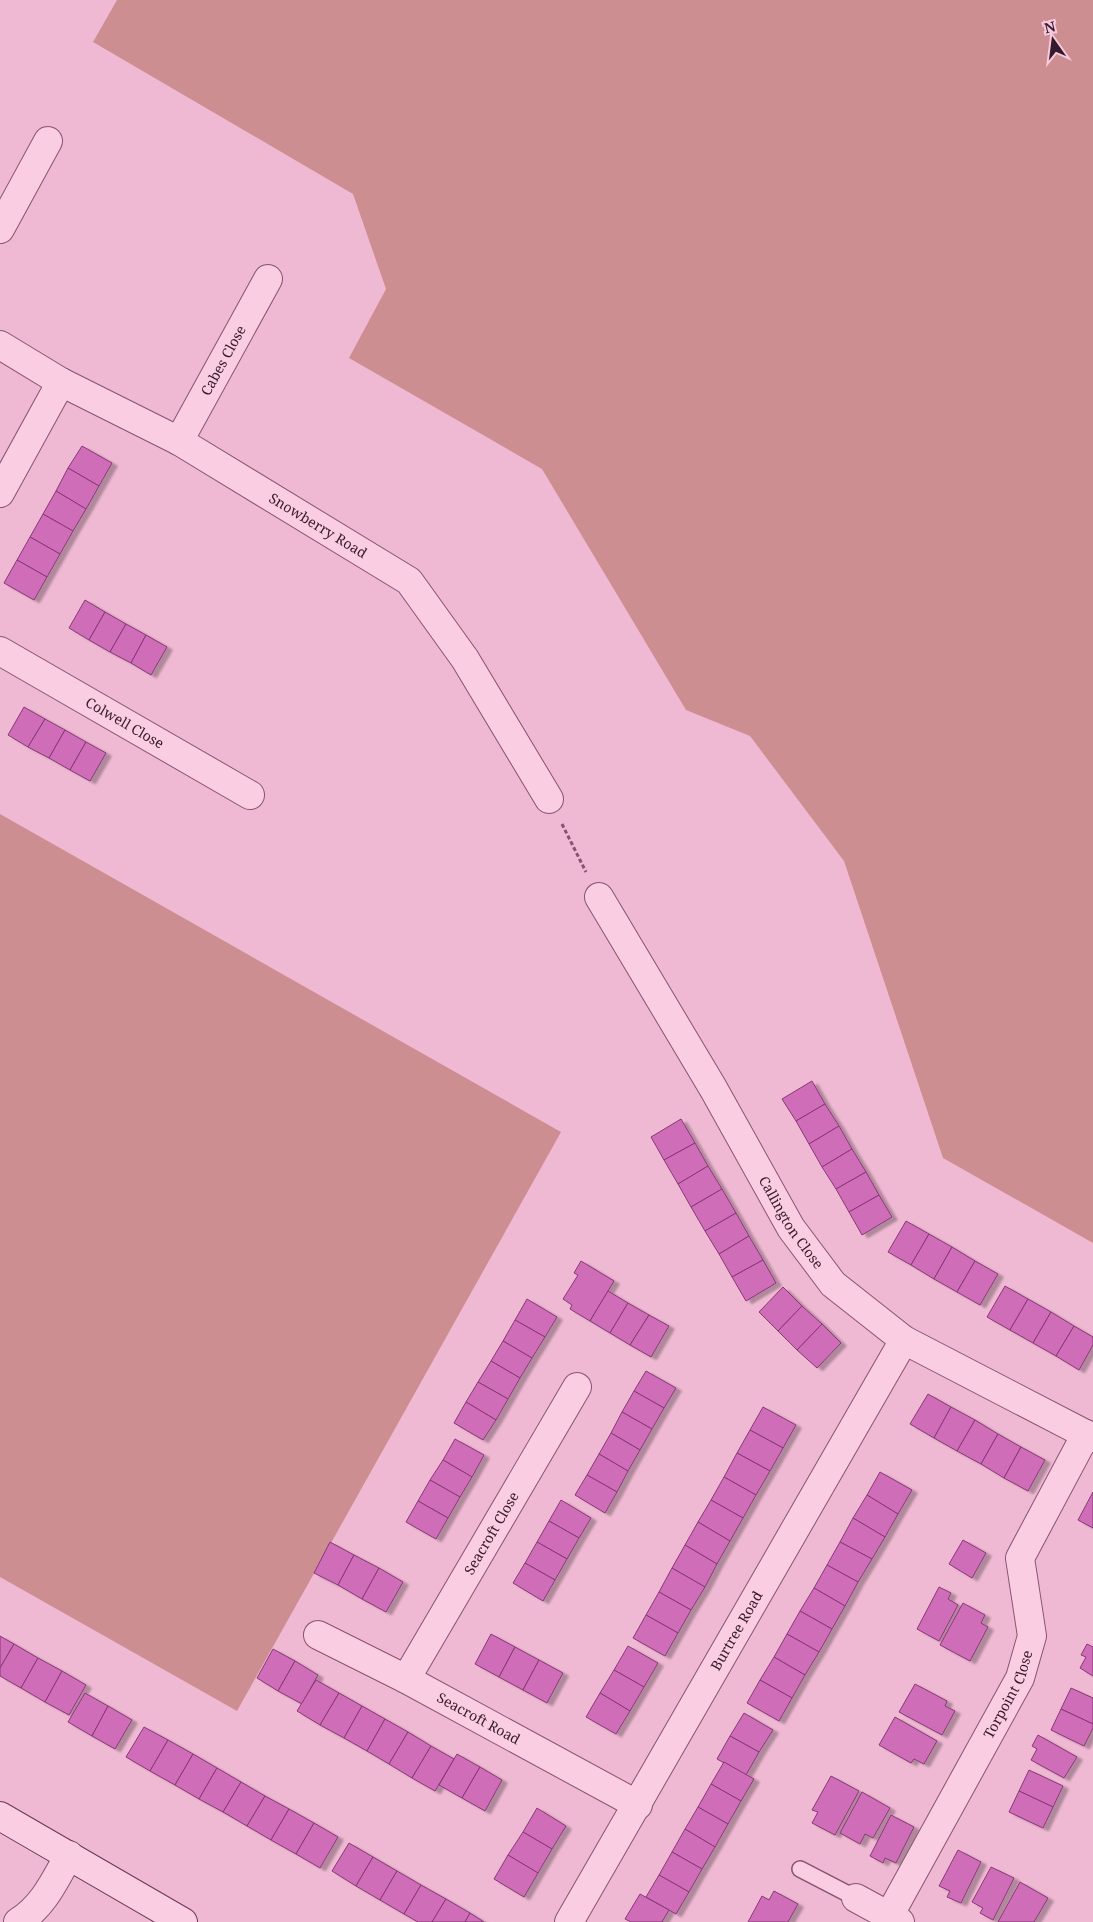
<svg xmlns="http://www.w3.org/2000/svg" width="1093" height="1922" font-family="'Noto Serif',serif">
  <style>
    .green { fill: #cd8e91 }
    .building { fill: #d06db8; stroke: #873876; filter: url(#shadow) }
    .lines { fill: none; stroke-linecap: round; stroke-linejoin: round }
    .lane-casing { stroke: #875374; stroke-width: 18 }
    .street-casing { stroke: #875374; stroke-width: 30 }
    .secondary-casing { stroke: #683758; stroke-width: 30 }
    .path { stroke: #875374; stroke-width: 3; stroke-dasharray: 4 2.5; stroke-linecap: butt }
    .lane { stroke: #facde2; stroke-width: 15 }
    .street { stroke: #facde2; stroke-width: 28 }
    .secondary { stroke: #facde2; stroke-width: 28 }
    .labels { text-anchor: middle; stroke-width: 4.5; stroke-linejoin: round; paint-order: stroke }
    .street-label { font-size: 14px; fill: #35192c; stroke: #f7c9de }
  </style>
  <defs>
    <filter id="shadow"><feDropShadow dx="5.5" dy="3" stdDeviation="1" flood-color="#0004"/></filter>
  </defs>
  <rect width="100%" height="100%" fill="#f0b9d3"/>
  <g class="green">
    <polygon points="117,0 1093,0 1093,1243 943,1158 844,861 750,736 686,710 542,469 349,358 386,289 353,194 93,42"/>
    <polygon points="0,814 561,1132 237,1711 0,1577"/>
  </g>
  <g class="building">
    <polygon points="82,446 112,463 99,486 68,468"/>
    <polygon points="68,468 99,486 86,509 56,491"/>
    <polygon points="56,491 86,509 73,531 43,514"/>
    <polygon points="43,514 73,531 60,554 30,537"/>
    <polygon points="30,537 60,554 47,577 17,560"/>
    <polygon points="17,560 47,577 34,600 4,583"/>
    <polygon points="85,600 105,612 89,640 69,628"/>
    <polygon points="105,612 126,624 110,652 89,640"/>
    <polygon points="126,624 146,635 131,663 110,652"/>
    <polygon points="146,635 167,647 151,675 131,663"/>
    <polygon points="24,707 45,719 28,747 8,735"/>
    <polygon points="45,719 65,730 49,758 28,747"/>
    <polygon points="65,730 86,742 70,770 49,758"/>
    <polygon points="86,742 106,753 90,781 70,770"/>
    <polygon points="812,1081 825,1104 796,1121 782,1099"/>
    <polygon points="825,1104 839,1126 809,1144 796,1121"/>
    <polygon points="681,1119 695,1143 664,1160 651,1137"/>
    <polygon points="839,1126 852,1149 822,1167 809,1144"/>
    <polygon points="695,1143 708,1166 678,1184 664,1160"/>
    <polygon points="852,1149 866,1172 836,1189 822,1167"/>
    <polygon points="708,1166 722,1189 691,1207 678,1184"/>
    <polygon points="866,1172 879,1195 849,1212 836,1189"/>
    <polygon points="722,1189 736,1213 705,1231 691,1207"/>
    <polygon points="879,1195 892,1217 862,1235 849,1212"/>
    <polygon points="736,1213 749,1236 719,1254 705,1231"/>
    <polygon points="906,1221 929,1234 911,1265 888,1252"/>
    <polygon points="929,1234 952,1247 934,1279 911,1265"/>
    <polygon points="749,1236 763,1260 732,1277 719,1254"/>
    <polygon points="952,1247 975,1261 957,1292 934,1279"/>
    <polygon points="763,1260 776,1283 746,1301 732,1277"/>
    <polygon points="581,1261 614,1281 590,1321 570,1309 572,1305 563,1299 578,1275 574,1273"/>
    <polygon points="975,1261 998,1274 980,1305 957,1292"/>
    <polygon points="1005,1286 1028,1299 1010,1330 987,1317"/>
    <polygon points="783,1287 802,1306 778,1331 759,1312"/>
    <polygon points="608,1291 628,1303 610,1333 590,1321"/>
    <polygon points="527,1299 557,1317 545,1337 515,1320"/>
    <polygon points="1028,1299 1051,1312 1033,1343 1010,1330"/>
    <polygon points="628,1303 649,1315 630,1345 610,1333"/>
    <polygon points="802,1306 822,1324 797,1350 778,1331"/>
    <polygon points="1051,1312 1074,1326 1056,1356 1033,1343"/>
    <polygon points="649,1315 669,1326 651,1357 630,1345"/>
    <polygon points="515,1320 545,1337 532,1358 503,1341"/>
    <polygon points="822,1324 841,1343 817,1368 797,1350"/>
    <polygon points="1074,1326 1093,1337 1093,1345 1079,1370 1056,1356"/>
    <polygon points="503,1341 532,1358 520,1378 491,1361"/>
    <polygon points="491,1361 520,1378 508,1399 478,1382"/>
    <polygon points="646,1371 676,1388 664,1408 634,1391"/>
    <polygon points="478,1382 508,1399 496,1420 466,1402"/>
    <polygon points="634,1391 664,1408 652,1429 622,1412"/>
    <polygon points="928,1394 951,1407 934,1438 910,1424"/>
    <polygon points="466,1402 496,1420 483,1440 454,1423"/>
    <polygon points="763,1407 796,1425 783,1448 750,1430"/>
    <polygon points="951,1407 975,1420 957,1451 934,1438"/>
    <polygon points="622,1412 652,1429 640,1450 611,1433"/>
    <polygon points="975,1420 998,1434 981,1464 957,1451"/>
    <polygon points="750,1430 783,1448 770,1471 737,1453"/>
    <polygon points="611,1433 640,1450 628,1471 599,1454"/>
    <polygon points="998,1434 1021,1447 1004,1478 981,1464"/>
    <polygon points="455,1439 484,1455 472,1477 443,1460"/>
    <polygon points="1021,1447 1045,1460 1028,1491 1004,1478"/>
    <polygon points="737,1453 770,1471 756,1495 724,1477"/>
    <polygon points="599,1454 628,1471 617,1492 587,1475"/>
    <polygon points="443,1460 472,1477 460,1497 430,1480"/>
    <polygon points="880,1472 912,1490 898,1514 867,1495"/>
    <polygon points="587,1475 617,1492 605,1513 575,1495"/>
    <polygon points="724,1477 756,1495 743,1518 711,1500"/>
    <polygon points="430,1480 460,1497 448,1518 418,1501"/>
    <polygon points="1093,1492 1093,1528 1078,1520"/>
    <polygon points="867,1495 898,1514 885,1537 853,1518"/>
    <polygon points="561,1500 591,1518 579,1538 549,1521"/>
    <polygon points="711,1500 743,1518 730,1541 698,1522"/>
    <polygon points="418,1501 448,1518 436,1539 406,1522"/>
    <polygon points="853,1518 885,1537 872,1559 840,1542"/>
    <polygon points="549,1521 579,1538 567,1559 537,1542"/>
    <polygon points="698,1522 730,1541 717,1564 685,1545"/>
    <polygon points="963,1540 986,1553 972,1578 949,1564"/>
    <polygon points="330,1542 354,1555 338,1585 314,1573"/>
    <polygon points="537,1542 567,1559 555,1580 525,1563"/>
    <polygon points="840,1542 872,1559 858,1582 827,1565"/>
    <polygon points="685,1545 717,1564 705,1587 672,1568"/>
    <polygon points="354,1555 379,1568 362,1599 338,1585"/>
    <polygon points="525,1563 555,1580 543,1601 513,1583"/>
    <polygon points="827,1565 858,1582 845,1606 814,1588"/>
    <polygon points="379,1568 403,1582 386,1612 362,1599"/>
    <polygon points="672,1568 705,1587 691,1610 659,1592"/>
    <polygon points="939,1587 951,1593 948,1599 958,1605 939,1641 917,1629"/>
    <polygon points="814,1588 845,1606 832,1629 800,1611"/>
    <polygon points="659,1592 691,1610 678,1633 646,1615"/>
    <polygon points="963,1603 985,1615 981,1623 988,1627 970,1661 940,1645"/>
    <polygon points="800,1611 832,1629 819,1652 787,1634"/>
    <polygon points="646,1615 678,1633 665,1656 633,1638"/>
    <polygon points="491,1634 515,1647 499,1677 475,1664"/>
    <polygon points="787,1634 819,1652 805,1675 774,1657"/>
    <polygon points="0,1636 14,1644 0,1668"/>
    <polygon points="14,1644 38,1658 21,1688 0,1676 0,1668"/>
    <polygon points="1087,1644 1093,1647 1093,1676 1080,1668 1086,1657 1081,1655"/>
    <polygon points="628,1646 658,1663 644,1687 614,1670"/>
    <polygon points="515,1647 539,1660 523,1690 499,1677"/>
    <polygon points="273,1649 295,1661 278,1691 257,1678"/>
    <polygon points="774,1657 805,1675 792,1698 760,1680"/>
    <polygon points="38,1658 62,1671 45,1702 21,1688"/>
    <polygon points="539,1660 563,1673 547,1703 523,1690"/>
    <polygon points="295,1661 318,1675 302,1704 278,1691"/>
    <polygon points="614,1670 644,1687 630,1711 600,1693"/>
    <polygon points="62,1671 86,1685 69,1715 45,1702"/>
    <polygon points="316,1680 339,1693 320,1725 297,1711"/>
    <polygon points="760,1680 792,1698 779,1721 747,1703"/>
    <polygon points="915,1684 947,1701 945,1706 955,1711 942,1735 899,1712"/>
    <polygon points="1071,1688 1093,1698 1093,1724 1061,1709"/>
    <polygon points="85,1693 108,1706 92,1736 68,1722"/>
    <polygon points="339,1693 362,1706 344,1738 320,1725"/>
    <polygon points="600,1693 630,1711 616,1734 586,1717"/>
    <polygon points="108,1706 132,1720 115,1749 92,1736"/>
    <polygon points="362,1706 385,1719 367,1751 344,1738"/>
    <polygon points="1061,1709 1093,1724 1093,1728 1084,1746 1051,1730"/>
    <polygon points="744,1713 773,1730 759,1752 730,1736"/>
    <polygon points="895,1717 937,1741 924,1764 914,1759 911,1763 879,1745"/>
    <polygon points="385,1719 408,1732 389,1764 367,1751"/>
    <polygon points="144,1727 168,1740 150,1771 126,1757"/>
    <polygon points="408,1732 431,1746 412,1778 389,1764"/>
    <polygon points="1038,1735 1077,1757 1064,1778 1031,1760 1037,1749 1032,1746"/>
    <polygon points="730,1736 759,1752 746,1775 717,1759"/>
    <polygon points="168,1740 193,1754 175,1785 150,1771"/>
    <polygon points="431,1746 454,1759 435,1791 412,1778"/>
    <polygon points="193,1754 217,1768 199,1799 175,1785"/>
    <polygon points="457,1754 480,1767 462,1798 439,1785"/>
    <polygon points="724,1762 754,1779 741,1801 711,1784"/>
    <polygon points="480,1767 502,1780 485,1811 462,1798"/>
    <polygon points="217,1768 241,1782 223,1812 199,1799"/>
    <polygon points="1029,1770 1063,1786 1053,1807 1019,1791"/>
    <polygon points="831,1776 859,1791 835,1835 812,1823 818,1812 812,1810"/>
    <polygon points="241,1782 265,1796 247,1826 223,1812"/>
    <polygon points="711,1784 741,1801 728,1824 698,1807"/>
    <polygon points="1019,1791 1053,1807 1043,1828 1009,1812"/>
    <polygon points="862,1792 890,1808 873,1838 865,1834 860,1844 840,1833"/>
    <polygon points="265,1796 289,1809 271,1840 247,1826"/>
    <polygon points="698,1807 728,1824 715,1847 685,1829"/>
    <polygon points="537,1808 566,1826 552,1849 523,1832"/>
    <polygon points="289,1809 314,1823 296,1854 271,1840"/>
    <polygon points="891,1815 914,1827 896,1863 885,1858 883,1863 870,1856"/>
    <polygon points="314,1823 338,1837 320,1868 296,1854"/>
    <polygon points="685,1829 715,1847 702,1869 672,1852"/>
    <polygon points="523,1832 552,1849 538,1873 508,1855"/>
    <polygon points="349,1843 373,1857 356,1886 332,1871"/>
    <polygon points="958,1850 981,1862 961,1903 947,1897 950,1891 939,1886"/>
    <polygon points="672,1852 702,1869 689,1892 659,1875"/>
    <polygon points="508,1855 538,1873 524,1897 494,1879"/>
    <polygon points="373,1857 397,1871 380,1900 356,1886"/>
    <polygon points="991,1867 1014,1878 993,1920 980,1913 983,1908 972,1902"/>
    <polygon points="397,1871 421,1885 404,1914 380,1900"/>
    <polygon points="659,1875 689,1892 676,1914 646,1897"/>
    <polygon points="1020,1882 1048,1898 1034,1922 998,1922"/>
    <polygon points="421,1885 446,1899 432,1922 418,1922 404,1914"/>
    <polygon points="774,1891 798,1904 788,1922 748,1922 762,1896 769,1900"/>
    <polygon points="640,1894 669,1910 662,1922 631,1922 625,1919"/>
    <polygon points="446,1899 470,1913 465,1922 432,1922"/>
    <polygon points="470,1913 484,1922 465,1922"/>
  </g>
  <g class="lines">
    <defs>
      <polyline id="lane" points="800,1869 856,1898"/>
      <g id="street">
        <polyline points="0,229 48,141"/>
        <path id="s1" d="M0,345L61,382L179,441L409,581L465,659L549,799"/>
        <path id="s2" d="M179,441L268,279"/>
        <polyline points="0,493 61,382"/>
        <path id="s3" d="M0,651L250,795"/>
        <path id="s4" d="M599,897L713,1088L791,1228L833,1284L904,1340L1093,1438"/>
        <path id="s5" d="M318,1635L406,1679L638,1805"/>
        <path id="s6" d="M406,1679L577,1387"/>
        <polyline points="856,1898 900,1922"/>
        <path id="s7" d="M889,1916L1020,1678L1032,1636L1020,1558L1086,1434"/>
        <path d="M18,1922C43,1907 55,1880 69,1855"/>
        <path id="s8" d="M569,1922L904,1340"/>
      </g>
      <polyline id="secondary" points="0,1816 183,1922"/>
    </defs>
    <use href="#lane" class="lane-casing"/>
    <use href="#street" class="street-casing"/>
    <use href="#secondary" class="secondary-casing"/>
    <polyline class="path" points="562,824 586,872"/>
    <use href="#lane" class="lane"/>
    <use href="#street" class="street"/>
    <use href="#secondary" class="secondary"/>
  </g>
  <g class="labels">
    <g class="street-label">
      <text dy="5" stroke="none"><textPath href="#s2" startOffset="92">Cabes Close</textPath></text>
      <text dy="5" stroke="none"><textPath href="#s1" startOffset="366">Snowberry Road</textPath></text>
      <text dy="5" stroke="none"><textPath href="#s3" startOffset="144">Colwell Close</textPath></text>
      <text dy="5" stroke="none"><textPath href="#s4" startOffset="378">Callington Close</textPath></text>
      <text dy="5" stroke="none"><textPath href="#s6" startOffset="169">Seacroft Close</textPath></text>
      <text dy="5" stroke="none"><textPath href="#s8" startOffset="336">Burtree Road</textPath></text>
      <text dy="5" stroke="none"><textPath href="#s7" startOffset="252">Torpoint Close</textPath></text>
      <text dy="5" stroke="none"><textPath href="#s5" startOffset="181">Seacroft Road</textPath></text>
    </g>
  </g>
  <g transform="translate(1053 40) rotate(346)" stroke="#f7c9de" stroke-width="4" paint-order="stroke">
  <path d="M0-4L9 19L0 12L-9 19Z" fill="#35192c"/>
  <text y="-8" font-size="14" font-weight="bold" text-anchor="middle" fill="#35192c">N</text>
  </g>
</svg>
